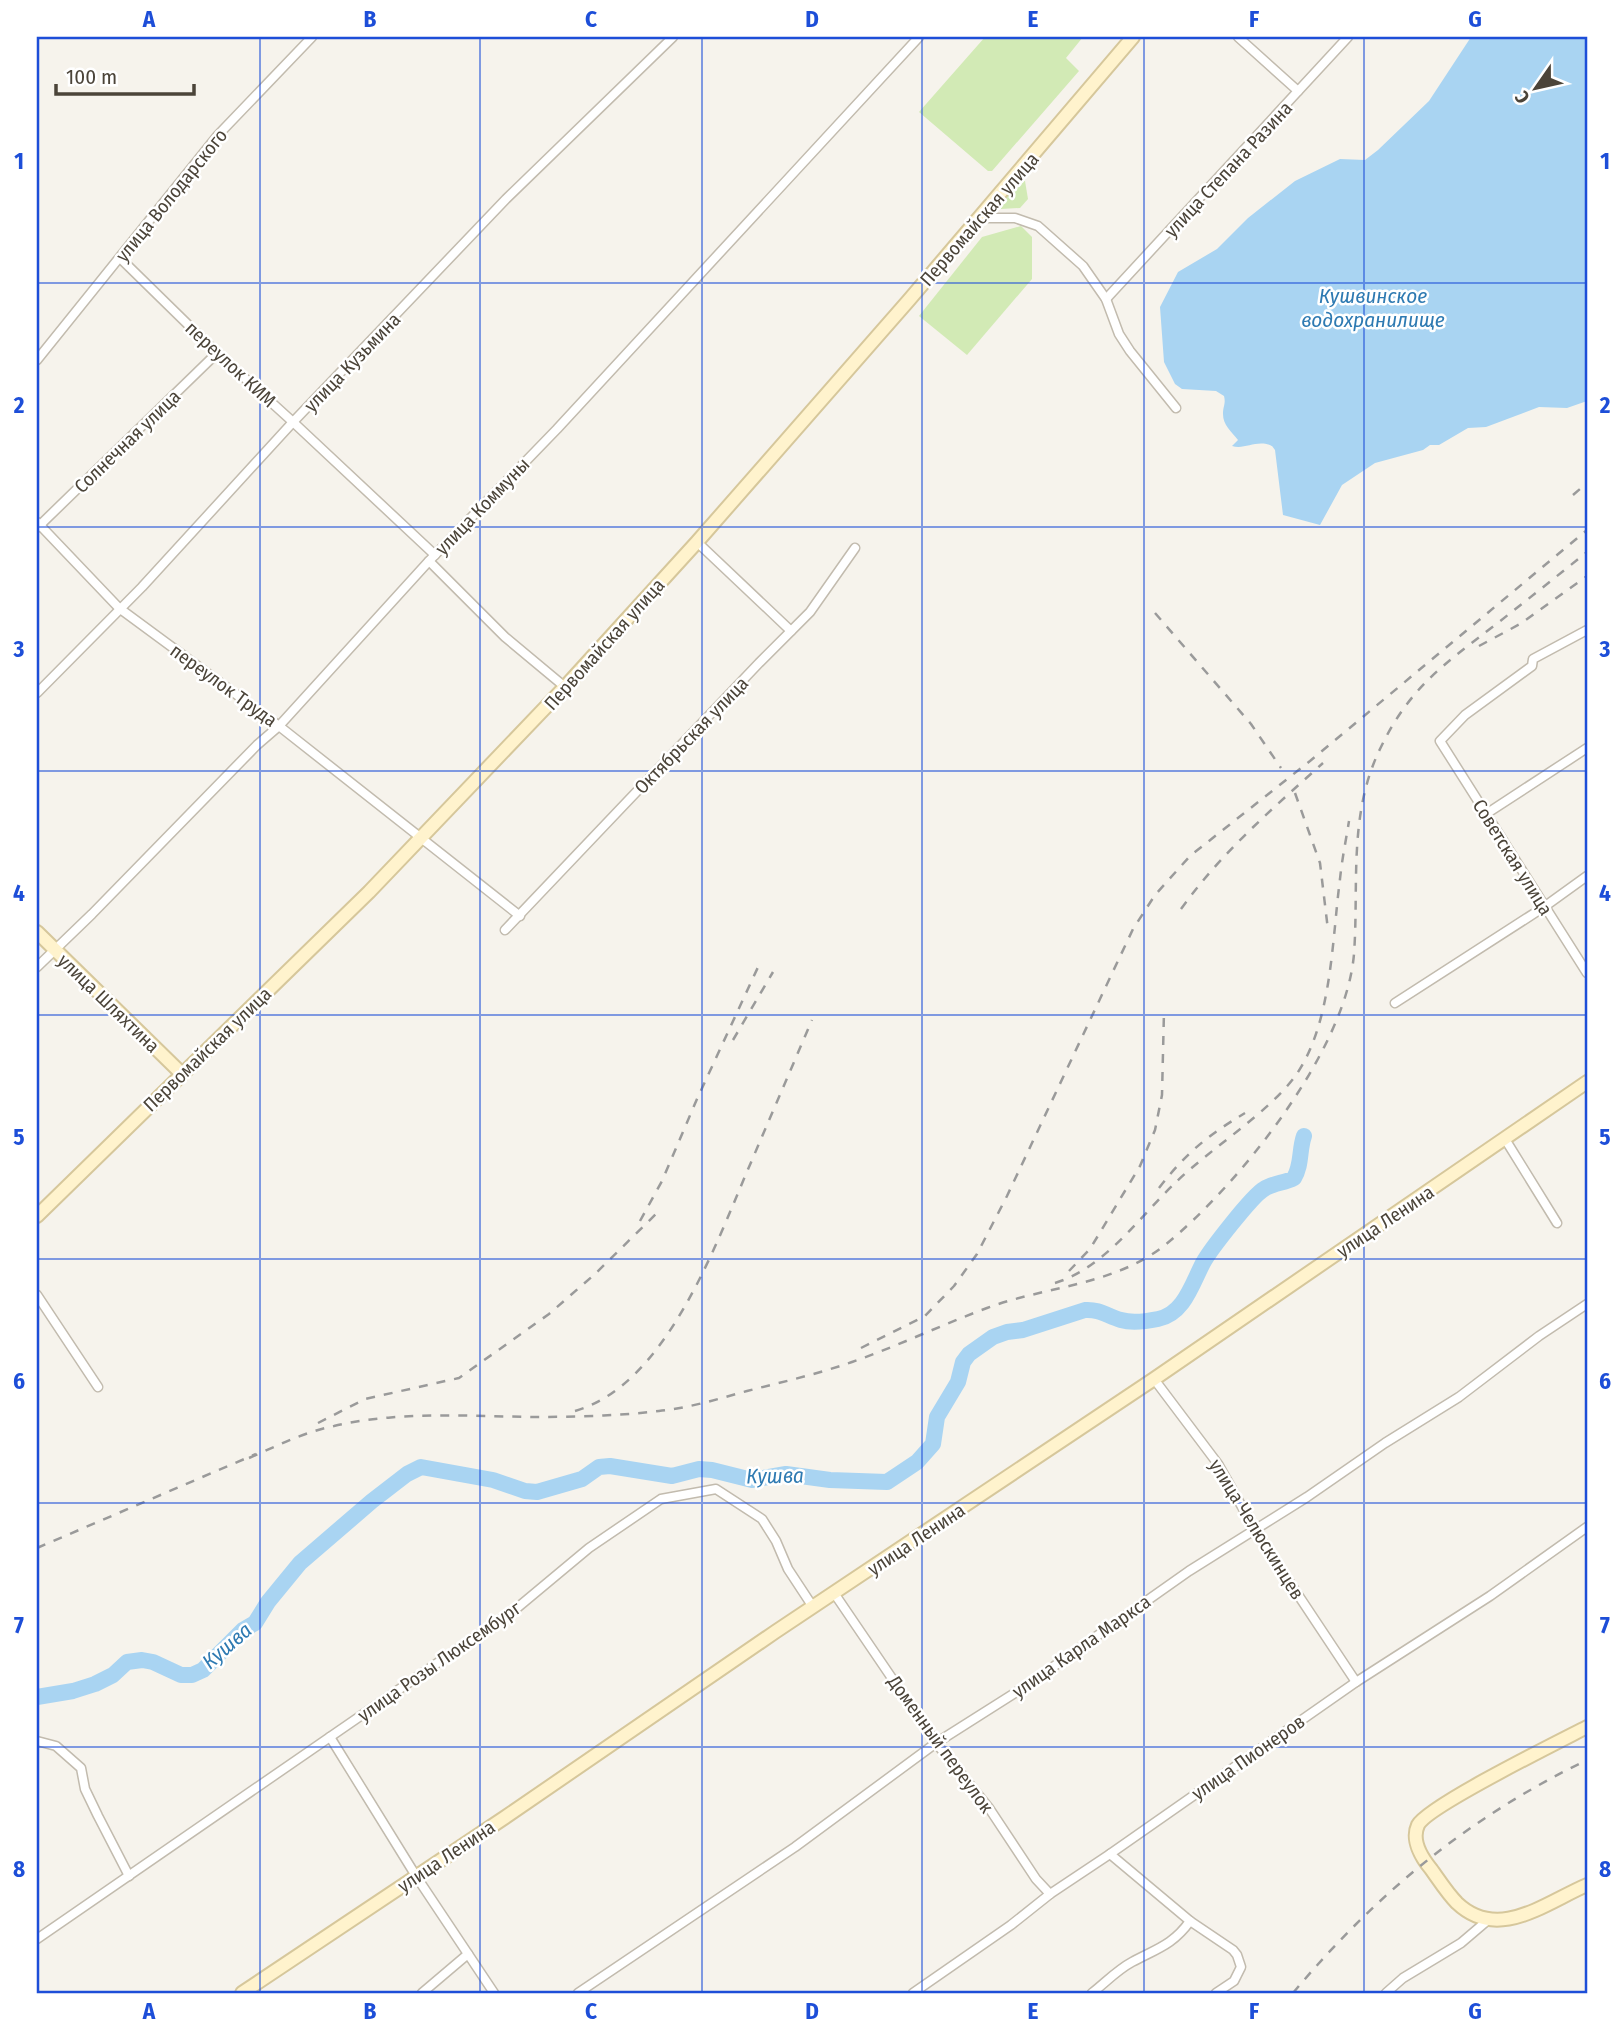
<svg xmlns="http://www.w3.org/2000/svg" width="1624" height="2030" font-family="'Fira Sans Condensed',sans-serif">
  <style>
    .green { fill: #d2eab5 }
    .water { fill: #a9d4f2 }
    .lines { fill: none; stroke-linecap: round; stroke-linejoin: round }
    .river { stroke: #a9d4f2; stroke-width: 16 }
    .street-casing { stroke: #c2bbae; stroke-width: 11 }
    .secondary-casing { stroke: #d6c79b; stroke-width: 16 }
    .street { stroke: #fff; stroke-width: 8 }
    .secondary { stroke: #fff3cd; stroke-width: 12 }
    .rail { stroke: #9a9a9a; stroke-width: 2.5; stroke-dasharray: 9 9; stroke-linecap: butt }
    .grid { fill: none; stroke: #1d4ed8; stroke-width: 2; stroke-opacity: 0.55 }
    .labels { text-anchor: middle; stroke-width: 5; stroke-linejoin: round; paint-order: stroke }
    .street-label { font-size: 19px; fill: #4b4439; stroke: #fff }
    .water-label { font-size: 21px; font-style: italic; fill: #2e7ab2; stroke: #fff }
    .neatline { fill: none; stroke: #1d4ed8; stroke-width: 2.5 }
    .grid-label { font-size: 23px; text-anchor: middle; font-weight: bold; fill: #1d4ed8 }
  </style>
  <rect width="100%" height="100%" fill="#f6f3ec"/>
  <g class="green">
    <polygon points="985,37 1083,37 1066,58 1079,71 992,171 988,171 919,112"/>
    <polygon points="1021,178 1025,181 1028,199 1020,208 1001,209 998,205"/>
    <polygon points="1021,226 1032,237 1032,279 967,355 919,316 982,237"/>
  </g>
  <path class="water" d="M1471,37H1587V401L1567,408L1539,407L1486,427L1468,428L1439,445H1430L1423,450L1375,463L1342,485L1320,525L1283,515L1275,450L1272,446C1257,439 1245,450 1232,446L1238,440C1231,431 1223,425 1223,414C1223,406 1226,404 1224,396L1216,391L1182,389L1175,384L1164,362L1160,307L1178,272L1217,249L1248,218L1295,181L1340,159L1365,160L1378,150L1429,101Z"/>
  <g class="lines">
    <path class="river" d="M37,1697L73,1691L95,1684L113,1675L127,1662L142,1660L153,1662L181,1675H192L203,1670L243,1630L255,1623L268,1602L300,1563L372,1501L407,1474L421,1467L493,1480L525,1491L537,1492L582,1479L599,1467L610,1466L672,1476L699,1469L712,1470L752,1480L786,1474L830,1480L887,1482L917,1462L933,1444L937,1417L958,1382L963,1362L969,1354L993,1337L1007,1332L1023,1330L1085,1310C1100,1309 1107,1316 1121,1320C1131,1323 1148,1321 1158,1319C1184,1314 1192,1284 1203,1263C1210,1250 1252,1196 1264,1189C1273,1183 1285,1183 1294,1178C1302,1165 1299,1150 1304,1136"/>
    <defs>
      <g id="street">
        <polyline points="1238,37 1298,91"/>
        <polyline points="980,218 1015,218 1038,226 1083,266 1106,299 1119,334 1130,351 1176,408"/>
        <polyline points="120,258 217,353 293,422 435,555"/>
        <polyline points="1106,299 1348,37"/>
        <polyline points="37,360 218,135 312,37"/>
        <polyline points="37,522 119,608 279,726 520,916"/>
        <polyline points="38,527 217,353"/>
        <polyline points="697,542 791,631"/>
        <polyline points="429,561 505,637 565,687"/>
        <polyline points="1587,630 1533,659 1532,666 1465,715 1440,741 1587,973"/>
        <polyline points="37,693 142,587 293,422 506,199 673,37"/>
        <polyline points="1486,814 1587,748"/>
        <polyline points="505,930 759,663 810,612 855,548"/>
        <polyline points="37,967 92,914 257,745 279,726 429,561 557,429 919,37"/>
        <polyline points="1395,1003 1544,907 1587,876"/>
        <polyline points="1505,1139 1557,1223"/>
        <polyline points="37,1295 98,1387"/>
        <polyline points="1154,1379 1218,1464 1255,1530 1356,1682"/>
        <polyline points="834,1593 936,1743 989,1808 1036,1879 1050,1894"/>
        <polyline points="330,1737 416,1876 494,1993"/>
        <polyline points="37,1741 56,1746 81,1768 85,1789 98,1816 129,1876"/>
        <polyline points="1110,1854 1190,1921 1233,1950 1237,1955 1241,1967 1234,1981 1216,1993"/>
        <polyline points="37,1939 517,1608 589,1548 661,1499 716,1489 762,1519 776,1541 788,1569 813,1607"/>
        <polyline points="422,1993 468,1954"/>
        <polyline points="578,1993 795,1847 936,1743 1026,1686 1189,1571 1307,1497 1385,1443 1459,1397 1539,1336 1587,1304"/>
        <polyline points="913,1993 1011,1925 1050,1894 1110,1854 1356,1682 1490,1596 1587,1527"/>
        <path d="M1092,1993C1105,1983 1117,1970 1132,1962C1156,1949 1173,1945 1190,1921"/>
        <polyline points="1386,1993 1403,1978 1461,1943 1488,1920"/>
      </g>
      <g id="secondary">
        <polyline points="37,932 181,1073"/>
        <polyline points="37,1216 369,892 565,687 697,542 909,300 1133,37"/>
        <path d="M1587,1727C1560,1741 1428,1806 1418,1825C1411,1840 1422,1858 1431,1869C1439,1880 1447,1893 1457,1903C1498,1942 1545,1903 1587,1885"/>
        <polyline points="242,1993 504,1818 775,1632 1154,1379 1587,1082"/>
      </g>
    </defs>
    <use href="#street" class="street-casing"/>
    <use href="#secondary" class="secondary-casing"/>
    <use href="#street" class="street"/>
    <use href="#secondary" class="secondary"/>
    <g class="rail">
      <polyline points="1573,495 1587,483"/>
      <polyline points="1155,613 1251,724 1281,768"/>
      <polyline points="1479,646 1520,624 1587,576"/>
      <polyline points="1295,793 1320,863 1328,930"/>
      <path d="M1181,909C1222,852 1271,810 1323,763"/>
      <polyline points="733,1040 773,972"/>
      <path d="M1159,1188C1186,1153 1207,1136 1245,1113"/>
      <polyline points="640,1221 662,1181 697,1099 759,965"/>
      <polyline points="1069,1271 1090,1249 1140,1166 1155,1130 1162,1095 1164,1011"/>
      <path d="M1055,1283C1104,1268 1138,1219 1173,1185C1209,1149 1268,1114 1296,1075C1332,1023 1332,940 1340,879C1342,859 1346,840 1349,821"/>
      <polyline points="861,1348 925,1316 954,1286 977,1254 1007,1196 1133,929 1155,895 1190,856 1310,761 1587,530"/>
      <path d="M575,1411C666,1385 715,1246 749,1167C770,1118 791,1069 812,1020"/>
      <polyline points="318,1423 365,1399 459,1378 549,1314 595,1274 658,1212"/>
      <path d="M249,1458C277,1446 304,1432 334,1426C399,1411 466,1416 532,1417C574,1417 617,1416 659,1411C689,1408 718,1399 747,1391C782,1382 818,1374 852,1362C898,1346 941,1325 987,1308C1046,1286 1113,1286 1165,1245C1238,1186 1346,1051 1354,954C1359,885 1348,815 1380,749C1409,688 1443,665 1495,625C1526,601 1557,576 1587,552"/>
      <polyline points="37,1548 256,1454"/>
      <path d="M1293,1993C1377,1893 1469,1817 1587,1760"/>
    </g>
  </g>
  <path class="grid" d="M260,37V1993M480,37V1993M702,37V1993M922,37V1993M1144,37V1993M1364,37V1993M37,283H1587M37,527H1587M37,771H1587M37,1015H1587M37,1259H1587M37,1503H1587M37,1747H1587"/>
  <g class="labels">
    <g class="street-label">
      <text transform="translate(1228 169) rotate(-47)" y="7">улица Степана Разина</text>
      <text transform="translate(171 195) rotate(-51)" y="7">улица Володарского</text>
      <text transform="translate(979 219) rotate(-49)" y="7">Первомайская улица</text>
      <text transform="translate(352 362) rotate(-46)" y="7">улица Кузьмина</text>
      <text transform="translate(231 364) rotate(43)" y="7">переулок КИМ</text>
      <text transform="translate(127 441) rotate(-44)" y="7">Солнечная улица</text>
      <text transform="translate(482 506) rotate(-46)" y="7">улица Коммуны</text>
      <text transform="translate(604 644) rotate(-48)" y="7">Первомайская улица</text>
      <text transform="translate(224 685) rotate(36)" y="7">переулок Труда</text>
      <text transform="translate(691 735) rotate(-46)" y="7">Октябрьская улица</text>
      <text transform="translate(1513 857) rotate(58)" y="7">Советская улица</text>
      <text transform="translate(109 1003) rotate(44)" y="7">улица Шляхтина</text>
      <text transform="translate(207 1049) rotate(-44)" y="7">Первомайская улица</text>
      <text transform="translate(1385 1221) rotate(-34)" y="7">улица Ленина</text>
      <text transform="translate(1257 1529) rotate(58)" y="7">улица Челюскинцев</text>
      <text transform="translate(916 1539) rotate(-34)" y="7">улица Ленина</text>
      <text transform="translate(1081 1646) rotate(-35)" y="7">улица Карла Маркса</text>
      <text transform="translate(439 1661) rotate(-35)" y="7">улица Розы Люксембург</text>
      <text transform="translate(941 1744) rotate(54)" y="7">Доменный переулок</text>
      <text transform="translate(1248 1757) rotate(-35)" y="7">улица Пионеров</text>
      <text transform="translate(446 1856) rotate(-34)" y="7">улица Ленина</text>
    </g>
    <g class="water-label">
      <text x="1373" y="303">Кушвинское<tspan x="1373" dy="24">водохранилище</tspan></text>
      <text transform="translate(775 1476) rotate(-1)" y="7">Кушва</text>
      <text transform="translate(227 1646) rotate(-41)" y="7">Кушва</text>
    </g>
  </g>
  <rect width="1624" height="2030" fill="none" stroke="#ffffff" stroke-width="77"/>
  <g transform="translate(1536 88) rotate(236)" stroke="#ffffff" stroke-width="5" paint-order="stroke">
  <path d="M0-5L12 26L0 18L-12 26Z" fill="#4b4439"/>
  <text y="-10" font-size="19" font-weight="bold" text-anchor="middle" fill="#4b4439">С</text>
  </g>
  <path d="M56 84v10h138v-10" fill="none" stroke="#4b4439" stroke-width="3.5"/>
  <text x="66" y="84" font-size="21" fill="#4b4439" stroke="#ffffff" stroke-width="5" paint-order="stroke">100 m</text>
  <rect x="38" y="38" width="1548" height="1954" class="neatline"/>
  <g class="grid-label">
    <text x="149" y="27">A</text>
    <text x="370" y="27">B</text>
    <text x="591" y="27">C</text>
    <text x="812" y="27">D</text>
    <text x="1033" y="27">E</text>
    <text x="1254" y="27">F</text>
    <text x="1475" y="27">G</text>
    <text x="19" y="169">1</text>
    <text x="1605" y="169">1</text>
    <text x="19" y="413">2</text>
    <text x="1605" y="413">2</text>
    <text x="19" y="657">3</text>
    <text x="1605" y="657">3</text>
    <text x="19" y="901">4</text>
    <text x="1605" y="901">4</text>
    <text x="19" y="1145">5</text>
    <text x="1605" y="1145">5</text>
    <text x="19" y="1389">6</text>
    <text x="1605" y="1389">6</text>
    <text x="19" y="1633">7</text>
    <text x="1605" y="1633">7</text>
    <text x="19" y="1877">8</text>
    <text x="1605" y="1877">8</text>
    <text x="149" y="2019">A</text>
    <text x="370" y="2019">B</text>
    <text x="591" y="2019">C</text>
    <text x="812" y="2019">D</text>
    <text x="1033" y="2019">E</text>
    <text x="1254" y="2019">F</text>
    <text x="1475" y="2019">G</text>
  </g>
</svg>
